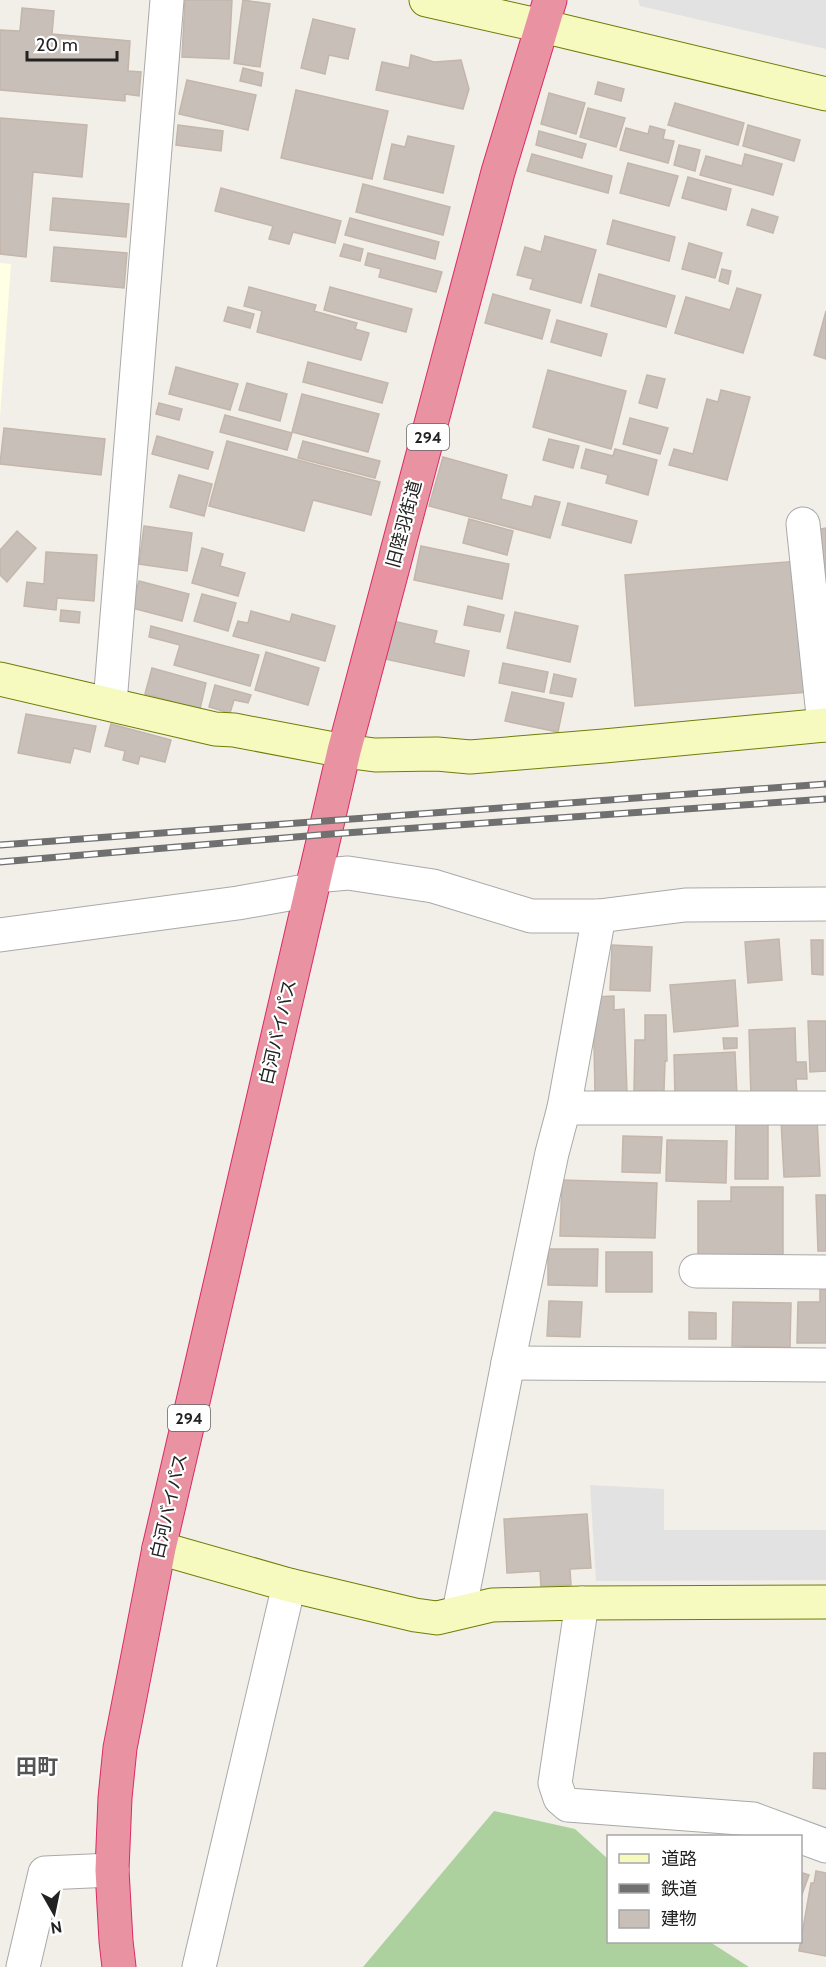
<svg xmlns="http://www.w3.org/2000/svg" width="826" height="1967" font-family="Cabin,'Noto Sans JP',sans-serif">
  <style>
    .education { fill: #ffffe5 }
    .forest { fill: #add19e }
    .parking { fill: #e2e2e2 }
    .building { fill: #c7bfb8; stroke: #c4b6ab; stroke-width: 1.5 }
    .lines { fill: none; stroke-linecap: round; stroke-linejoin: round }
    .street-casing { stroke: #a9a9a9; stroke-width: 35 }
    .secondary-casing { stroke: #707d05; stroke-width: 35 }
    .highway-casing { stroke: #dc2a67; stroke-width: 35 }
    .street { stroke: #fff; stroke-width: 33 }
    .secondary { stroke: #f7fabf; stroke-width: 33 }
    .highway { stroke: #e892a2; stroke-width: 33 }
    .rail-casing { stroke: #707070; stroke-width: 7 }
    .rail { stroke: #fff; stroke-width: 4.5; stroke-dasharray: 14; stroke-linecap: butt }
    .labels { text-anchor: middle; stroke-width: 4.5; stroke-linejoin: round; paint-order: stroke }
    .shield { fill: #fff; stroke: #646464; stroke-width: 1.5 }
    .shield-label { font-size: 16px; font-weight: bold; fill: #222 }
    .street-label { font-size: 18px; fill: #222; stroke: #fff }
    .quarter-label { font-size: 21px; font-weight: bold; fill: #555; stroke: #fff }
  </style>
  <rect width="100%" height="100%" fill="#f2efe9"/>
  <polygon class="education" points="0,263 11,264 0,418"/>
  <polygon class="forest" points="494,1811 575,1829 608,1859 608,1942 710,1942 749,1967 363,1967"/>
  <g class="parking">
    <polygon points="638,0 826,0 826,49 640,6"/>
    <polygon points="590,1485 664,1489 664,1530 826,1530 826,1580 596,1581"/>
  </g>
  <g class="building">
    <polygon points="185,0 232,0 229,59 182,57"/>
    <polygon points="243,0 270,4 260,67 234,63"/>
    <polygon points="22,8 54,11 52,34 130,41 128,71 141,72 139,96 125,94 125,101 0,90 0,30 20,31"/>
    <polygon points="313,19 355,29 348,59 329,55 325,74 301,68"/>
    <polygon points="411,55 434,62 461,60 469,89 463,109 376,90 382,62 409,68"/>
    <polygon points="243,68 263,73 261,86 240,81"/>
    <polygon points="187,80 256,95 248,130 179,114"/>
    <polygon points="598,82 624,89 621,101 595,94"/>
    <polygon points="296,90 388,111 372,179 281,158"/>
    <polygon points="549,93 585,103 576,134 541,124"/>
    <polygon points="675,103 744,123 738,145 668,125"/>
    <polygon points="588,108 625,118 616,147 580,137"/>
    <polygon points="0,118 87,125 82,177 33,172 26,257 0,254"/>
    <polygon points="178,125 223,131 221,151 176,145"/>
    <polygon points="748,125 800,140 794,161 743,146"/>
    <polygon points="650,126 665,130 663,139 674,141 668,163 620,150 626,128 648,134"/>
    <polygon points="539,131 586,144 582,158 536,145"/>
    <polygon points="408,136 454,146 443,193 384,179 392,144 405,147"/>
    <polygon points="679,145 700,150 695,171 674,165"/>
    <polygon points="532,154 612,176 608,193 527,171"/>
    <polygon points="745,154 782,164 773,195 700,175 706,156 742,166"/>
    <polygon points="628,163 678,176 669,206 620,193"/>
    <polygon points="688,177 731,189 726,210 682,198"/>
    <polygon points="363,184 450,207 443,235 356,212"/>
    <polygon points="221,188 341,221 335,243 293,232 289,244 269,239 273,226 215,211"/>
    <polygon points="53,198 129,204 126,237 50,230"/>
    <polygon points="752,209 778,217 773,233 747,225"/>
    <polygon points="350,218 439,242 435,259 345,235"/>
    <polygon points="613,220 675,237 669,261 607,244"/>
    <polygon points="545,236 596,250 581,303 530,289 533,279 517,275 525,247 541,252"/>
    <polygon points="689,243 722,253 715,278 682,269"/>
    <polygon points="344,244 363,249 360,261 340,256"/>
    <polygon points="54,247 127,253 124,288 51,281"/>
    <polygon points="368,253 442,272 436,292 379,277 381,269 365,265"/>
    <polygon points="722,269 731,271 728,284 719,281"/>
    <polygon points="599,274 675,296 666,327 591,306"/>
    <polygon points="249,287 316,305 314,311 357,323 355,329 369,333 361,360 257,332 262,311 244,306"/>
    <polygon points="330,287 412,309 406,332 324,310"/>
    <polygon points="737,288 761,295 743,353 675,333 686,297 730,310"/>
    <polygon points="493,294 550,310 542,339 485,323"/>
    <polygon points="228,307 254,314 250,328 224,321"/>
    <polygon points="826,311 826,359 814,355"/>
    <polygon points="557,320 607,334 601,356 551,342"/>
    <polygon points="308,362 388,383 382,403 303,382"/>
    <polygon points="176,367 238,384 230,410 169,394"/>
    <polygon points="548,370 626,391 611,449 533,427"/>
    <polygon points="647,375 665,379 657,408 639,403"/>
    <polygon points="247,383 287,394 280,421 239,410"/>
    <polygon points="721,390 750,397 727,480 669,465 674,449 693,454 707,399 718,402"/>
    <polygon points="302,394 379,414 368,452 292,432"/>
    <polygon points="159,403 182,409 179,420 156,414"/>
    <polygon points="225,415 292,433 287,450 220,432"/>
    <polygon points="630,418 668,428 660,454 623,444"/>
    <polygon points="4,428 105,439 101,475 0,464"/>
    <polygon points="157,436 213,452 208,469 152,454"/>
    <polygon points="549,439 579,446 573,468 543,460"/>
    <polygon points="227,441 380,482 371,515 313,500 304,531 209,506"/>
    <polygon points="303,441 380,461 375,478 298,458"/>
    <polygon points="586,449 613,456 615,449 657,460 648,495 606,483 608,475 581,468"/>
    <polygon points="443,457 507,475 501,499 532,507 535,496 560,502 550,538 429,506"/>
    <polygon points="179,475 212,484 204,516 170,507"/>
    <polygon points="568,503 637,521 631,543 562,525"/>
    <polygon points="469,519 513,531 507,555 463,543"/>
    <polygon points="144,526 192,533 187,571 139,564"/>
    <polygon points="826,528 826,589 820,529"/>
    <polygon points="17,531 36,548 7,582 0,575 0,550"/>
    <polygon points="421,546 509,564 502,599 414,580"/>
    <polygon points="202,548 223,554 220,566 245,573 238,596 192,583"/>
    <polygon points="46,552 97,555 94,601 57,598 56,610 24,606 27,582 44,584"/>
    <polygon points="799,561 809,692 635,706 625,575"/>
    <polygon points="139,581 189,594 182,621 132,608"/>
    <polygon points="202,594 236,603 228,631 194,621"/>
    <polygon points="468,606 504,615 500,632 464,625"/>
    <polygon points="61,610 80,612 79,623 60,621"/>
    <polygon points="251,611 290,622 292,614 335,626 325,661 233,636 238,621 248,623"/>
    <polygon points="515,612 578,626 570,662 507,648"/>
    <polygon points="393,621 437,631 434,643 469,651 464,676 385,659"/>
    <polygon points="151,626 259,655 250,686 174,665 180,645 149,637"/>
    <polygon points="266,652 319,668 308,705 255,690"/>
    <polygon points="503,663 548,672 544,692 499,683"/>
    <polygon points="152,668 206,683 200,709 145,694"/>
    <polygon points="554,674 576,679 572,697 550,693"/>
    <polygon points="215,685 251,695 248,703 234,700 230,713 209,707"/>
    <polygon points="512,692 564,703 558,732 505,721"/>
    <polygon points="26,714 96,726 90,752 74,748 70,763 18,753"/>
    <polygon points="111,724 171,740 165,762 140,756 138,764 123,760 125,751 105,746"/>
    <polygon points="779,939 782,980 748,983 745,942"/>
    <polygon points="811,940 823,940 823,975 812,974"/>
    <polygon points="612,945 652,947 650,991 610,990"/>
    <polygon points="735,980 738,1026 674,1032 670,985"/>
    <polygon points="614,996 614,1010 624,1009 627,1093 595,1094 593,997"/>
    <polygon points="645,1015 666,1015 667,1061 665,1061 664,1091 634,1091 635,1040 645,1040"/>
    <polygon points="808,1021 826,1021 826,1071 810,1072"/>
    <polygon points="795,1028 796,1062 806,1062 807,1079 796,1079 797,1096 751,1098 749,1030"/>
    <polygon points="723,1038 737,1038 737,1048 724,1049"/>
    <polygon points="735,1052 737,1096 675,1098 674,1055"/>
    <polygon points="736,1116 768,1116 768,1179 735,1179"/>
    <polygon points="817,1118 820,1176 784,1177 781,1120"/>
    <polygon points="623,1136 662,1137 660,1173 622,1172"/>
    <polygon points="667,1140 727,1141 726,1183 666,1181"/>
    <polygon points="562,1180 657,1183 655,1238 560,1236"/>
    <polygon points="731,1187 783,1187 783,1255 698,1255 698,1201 731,1201"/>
    <polygon points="816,1195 826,1195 826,1251 818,1251"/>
    <polygon points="548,1249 598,1249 597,1286 548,1285"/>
    <rect x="606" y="1252" width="46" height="40"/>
    <polygon points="820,1286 826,1286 826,1343 797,1343 798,1302 820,1302"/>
    <polygon points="549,1301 582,1302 580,1337 547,1336"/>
    <polygon points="733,1302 791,1303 790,1347 732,1346"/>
    <polygon points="689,1312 716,1313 716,1339 689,1339"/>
    <polygon points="587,1514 591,1568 570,1569 571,1585 541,1586 540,1571 507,1573 504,1519"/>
    <polygon points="814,1753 826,1753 826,1789 813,1788"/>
    <polygon points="816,1871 826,1873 826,1956 799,1951 811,1883 814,1883"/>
    <polygon points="800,1872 809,1875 800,1900"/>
  </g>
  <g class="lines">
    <defs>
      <g id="street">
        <polyline points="803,524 824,725"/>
        <polyline points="110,703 167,0"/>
        <polyline points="315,876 348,873 433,886 531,916 599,916 685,905 826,904"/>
        <polyline points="0,935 238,903 311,890"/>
        <polyline points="564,1108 826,1108"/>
        <polyline points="696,1271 826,1272"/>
        <polyline points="508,1363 826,1365"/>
        <polyline points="582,1603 555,1783 560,1798 568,1805 753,1819 826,1846"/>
        <polyline points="459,1612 508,1363 552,1153 564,1108 599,916"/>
        <polyline points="23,1967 45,1873 112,1870"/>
        <polyline points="199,1967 289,1585"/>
      </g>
      <g id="secondary">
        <polyline points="426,0 542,26 826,94"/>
        <polyline points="0,679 215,729 234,730 344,751 375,755 437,754 470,757 604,746 826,725"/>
        <polyline points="159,1548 289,1585 415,1615 437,1618 492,1605 582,1603 826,1602"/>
      </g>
      <polyline id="highway" points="119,1967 116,1941 112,1870 115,1798 120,1748 159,1548 344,751 498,172 550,0"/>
    </defs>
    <use href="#street" class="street-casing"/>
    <use href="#secondary" class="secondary-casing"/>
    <use href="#highway" class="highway-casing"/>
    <use href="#street" class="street"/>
    <use href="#secondary" class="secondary"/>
    <use href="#highway" class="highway"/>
    <defs>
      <g id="rail">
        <polyline points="0,845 826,784"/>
        <polyline points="0,862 331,834 826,799"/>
      </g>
    </defs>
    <use href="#rail" class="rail-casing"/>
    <use href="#rail" class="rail"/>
  </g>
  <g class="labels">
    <g class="shield">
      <rect x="407" y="424" width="42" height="26" rx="4.5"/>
      <rect x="168" y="1405" width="42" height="26" rx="4.5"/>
    </g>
    <g class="shield-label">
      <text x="428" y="443">294</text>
      <text x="189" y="1424">294</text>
    </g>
    <g class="street-label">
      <text transform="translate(404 524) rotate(-75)" y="6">旧陸羽街道</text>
      <text transform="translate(278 1032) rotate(-77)" y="6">白河バイパス</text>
      <text transform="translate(169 1506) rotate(-77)" y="6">白河バイパス</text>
    </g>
    <g class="quarter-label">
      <text x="37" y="1774">田町</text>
    </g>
  </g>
  <rect x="607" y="1835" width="195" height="108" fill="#ffffff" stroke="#a7a7a7" stroke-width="1.5"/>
  <rect x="619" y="1854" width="30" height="9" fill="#f7fabf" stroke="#a7a7a7" stroke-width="1.5"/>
  <text x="661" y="1865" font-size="18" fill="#222222">道路</text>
  <rect x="619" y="1884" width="30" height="9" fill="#707070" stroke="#a7a7a7" stroke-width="1.5"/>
  <text x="661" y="1895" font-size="18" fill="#222222">鉄道</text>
  <rect x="619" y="1910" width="30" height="18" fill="#c7bfb8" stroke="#a7a7a7" stroke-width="1.5"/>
  <text x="661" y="1925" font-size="18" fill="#222222">建物</text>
  <g transform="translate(54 1913) rotate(171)" stroke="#ffffff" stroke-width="4.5" paint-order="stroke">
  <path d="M0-4.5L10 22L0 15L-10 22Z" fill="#222222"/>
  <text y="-9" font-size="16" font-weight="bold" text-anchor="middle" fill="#222222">N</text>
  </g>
  <path d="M27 51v9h90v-9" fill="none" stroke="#222222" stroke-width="3"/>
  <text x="36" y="51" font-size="18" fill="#222222" stroke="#ffffff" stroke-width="4.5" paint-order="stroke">20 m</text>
</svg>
